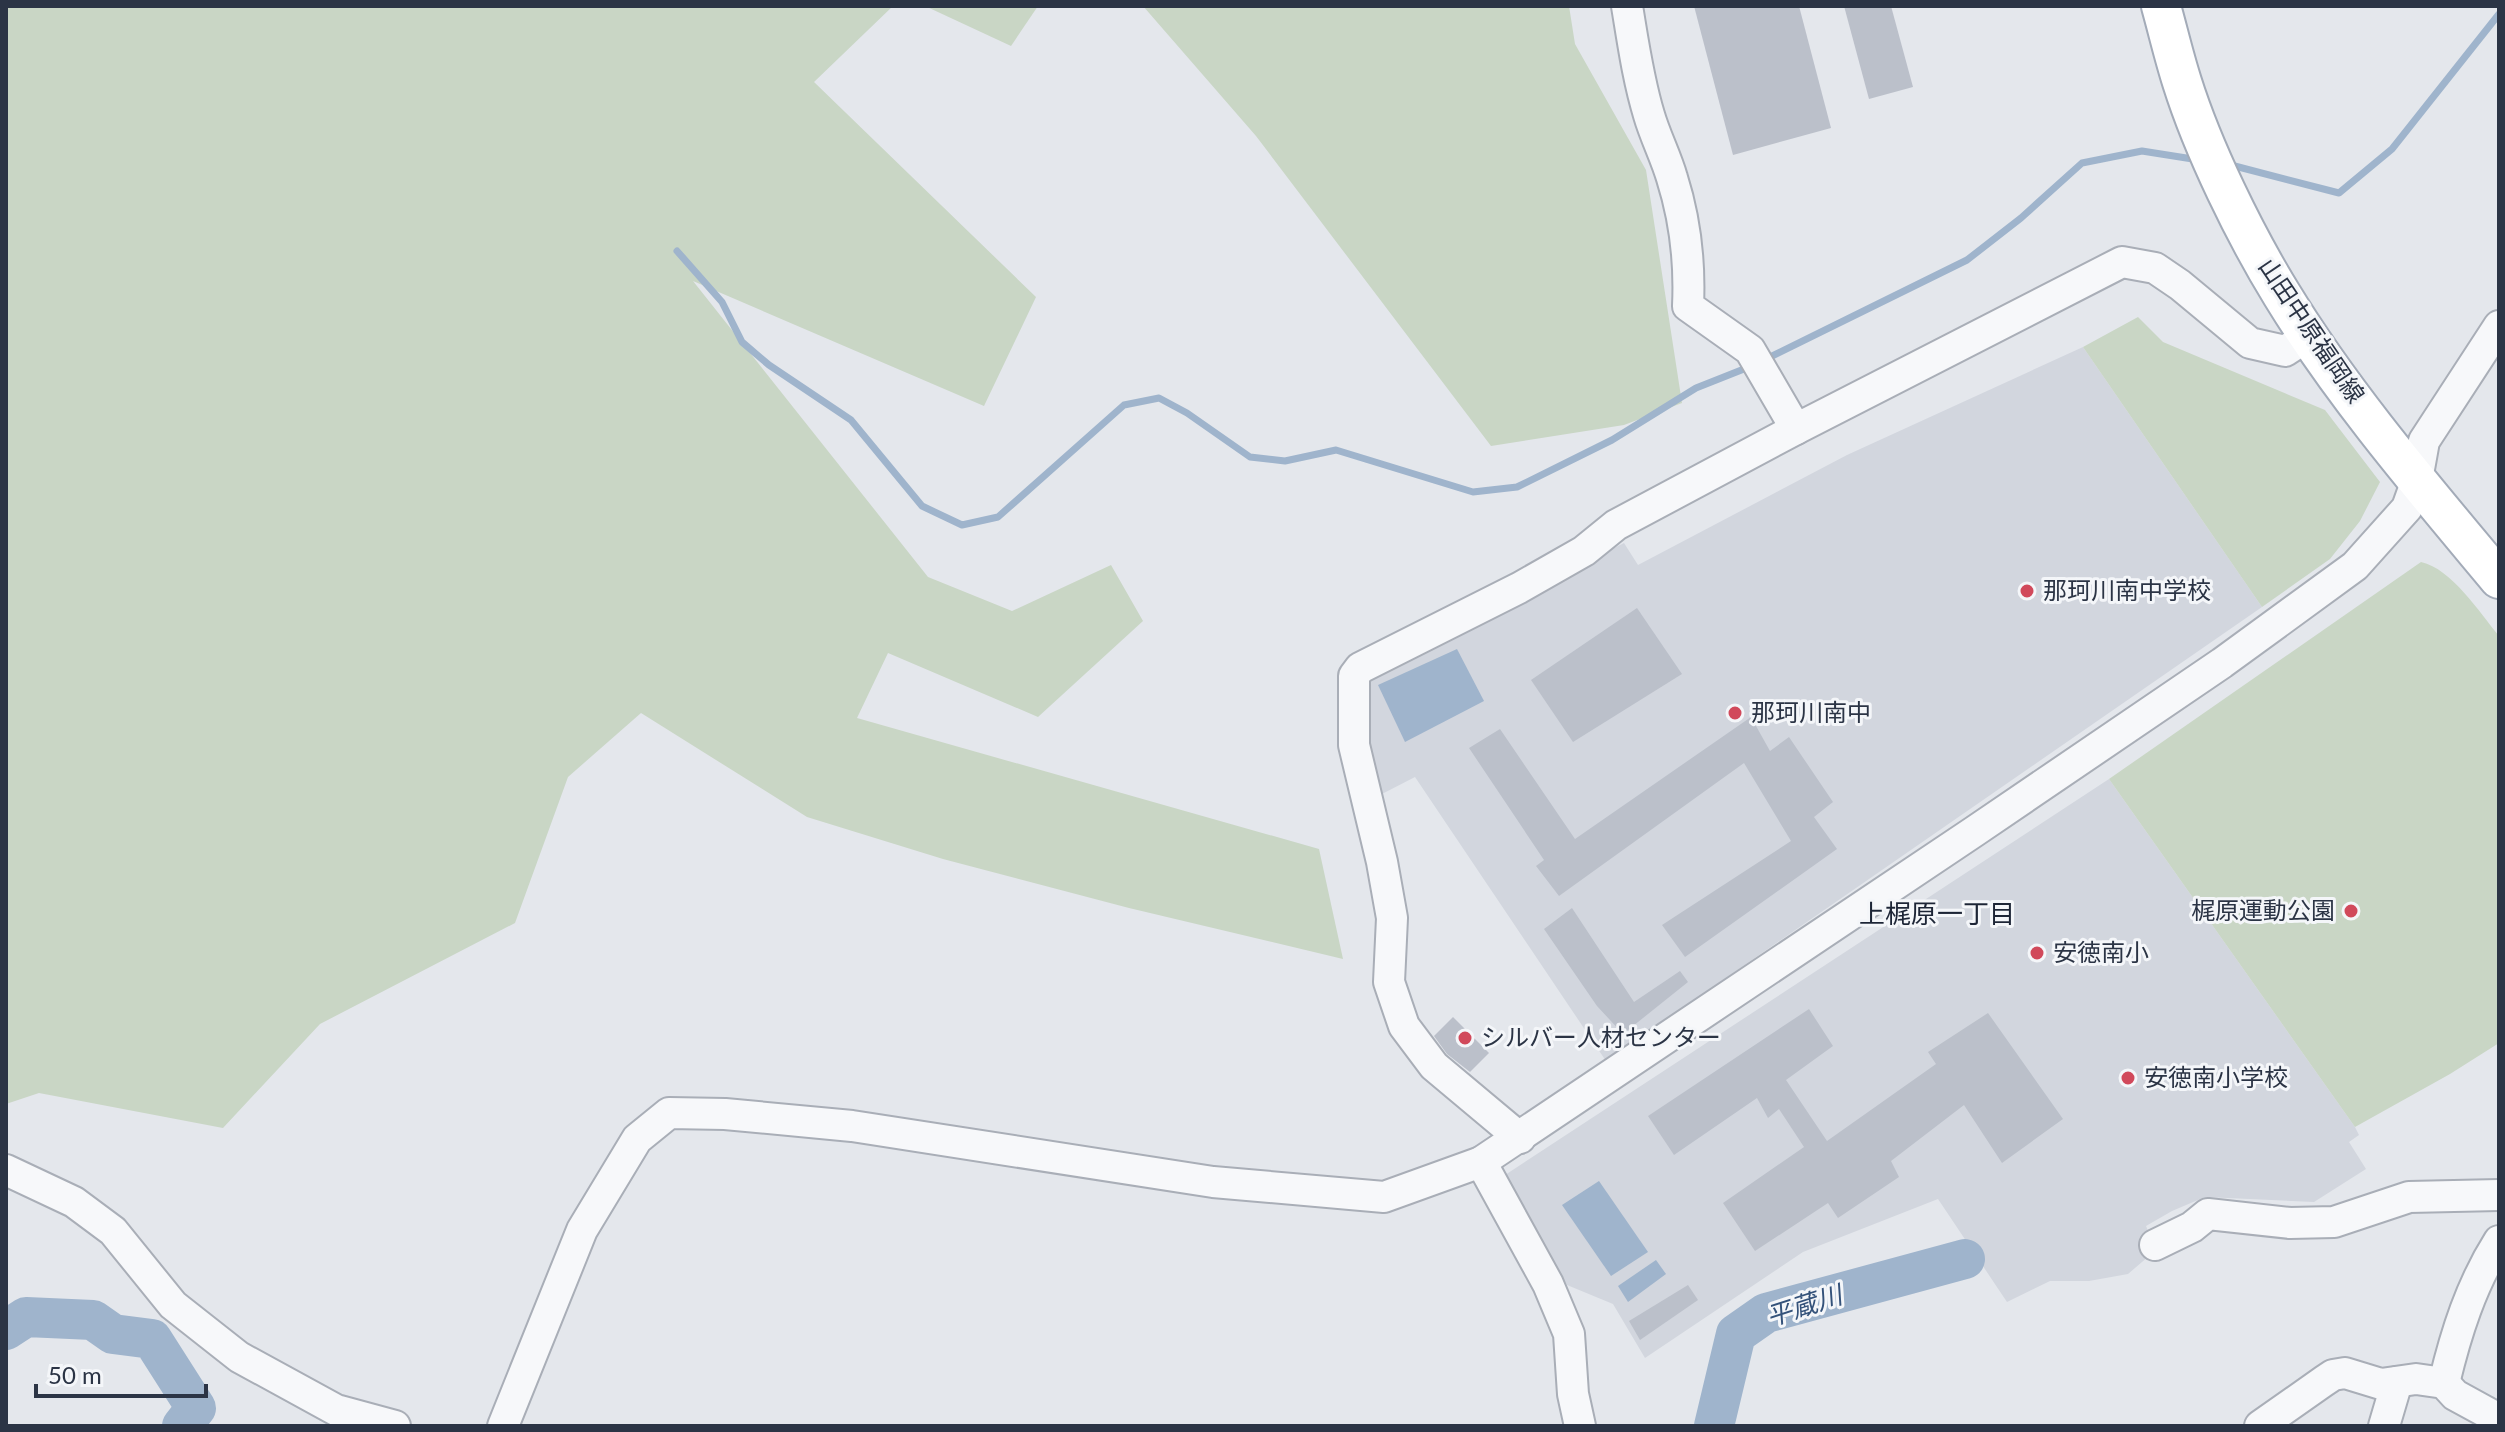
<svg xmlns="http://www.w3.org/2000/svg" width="2505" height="1432" font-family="Lato,'Noto Sans JP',sans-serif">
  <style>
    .built { fill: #d2d6de }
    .green { fill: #c9d6c5 }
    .water { fill: #9fb4cc }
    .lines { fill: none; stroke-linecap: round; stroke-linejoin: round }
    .stream { stroke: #9fb4cc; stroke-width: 7 }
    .river { stroke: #9fb4cc; stroke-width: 40 }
    .building { fill: #bbc0ca }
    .minor-casing { stroke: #a9aeb7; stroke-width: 34 }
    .major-casing { stroke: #a3abb8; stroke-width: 42 }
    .minor { stroke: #f7f8fa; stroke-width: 30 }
    .major { stroke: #fff; stroke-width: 38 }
    .poi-dot { fill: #d1495b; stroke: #f4f6f9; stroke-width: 3 }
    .labels { text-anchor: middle; stroke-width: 6; stroke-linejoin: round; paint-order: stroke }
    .street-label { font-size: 24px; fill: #2b3445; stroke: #f4f6f9 }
    .poi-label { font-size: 24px; fill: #2b3445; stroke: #f4f6f9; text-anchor: start }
    .neighbourhood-label { font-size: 26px; fill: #1d2536; stroke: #f4f6f9 }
    .water-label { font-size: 26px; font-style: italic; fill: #34527a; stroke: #f4f6f9 }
  </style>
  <rect width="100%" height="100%" fill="#e4e7ec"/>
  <g class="built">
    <polygon points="2083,347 2262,607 1606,1061 1415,777 1380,795 1361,730 1364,675 1624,543 1638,565 1847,455"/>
    <polygon points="2109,779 2355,1127 2359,1135 2349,1142 2366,1169 2314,1202 2205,1197 2172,1211 2146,1226 2156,1250 2128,1274 2089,1281 2050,1281 2007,1302 1938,1199 1803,1252 1645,1358 1613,1304 1567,1285 1502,1177"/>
  </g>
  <g class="green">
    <polygon points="6,6 893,6 814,82 1036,297 984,406 693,281 928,577 1012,611 1111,565 1143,621 1038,717 888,653 857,718 1319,849 1343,959 1129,908 943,859 807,817 641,713 568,777 515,923 320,1024 223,1128 39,1093 6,1104"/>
    <polygon points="925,6 1038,6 1011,46"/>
    <polygon points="1143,6 1569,6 1575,44 1646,170 1682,403 1624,425 1491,446 1256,136"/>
    <polygon points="2138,317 2163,342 2325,410 2380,482 2360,521 2330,559 2262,607 2083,347"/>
    <path d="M2421,562C2452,569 2479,612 2499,636V1043L2450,1074L2355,1127L2109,779Z"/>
  </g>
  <g class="water">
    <polygon points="1457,649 1484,701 1405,742 1378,685"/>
    <polygon points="1599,1181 1648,1252 1611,1276 1562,1205"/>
    <polygon points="1656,1260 1666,1274 1628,1302 1618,1286"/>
  </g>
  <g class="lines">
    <g class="stream">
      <polyline points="2227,164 2339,193 2392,149 2499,14"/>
      <polyline points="677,251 722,302 742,342 769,365 851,420 922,506 962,525 998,517 1124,405 1159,398 1187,413 1250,457 1285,461 1336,450 1473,492 1517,487 1612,440 1696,388 1749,367"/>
      <polyline points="1764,360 1967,260 2021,218 2082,163 2142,151 2199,160"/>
    </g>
    <g class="river">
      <polyline points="6,1330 26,1317 93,1320 113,1334 152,1339 196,1408 182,1426"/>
      <polyline points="1714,1426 1736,1334 1766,1313 1965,1259"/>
    </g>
  </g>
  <g class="building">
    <polygon points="1694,6 1799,6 1831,128 1733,155"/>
    <polygon points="1844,6 1891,6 1913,87 1869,99"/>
    <polygon points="1637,608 1682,674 1573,742 1531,680"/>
    <polygon points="1751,717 1770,751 1789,737 1833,802 1814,817 1837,849 1685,957 1662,925 1791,841 1744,763 1559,896 1536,866 1544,860 1469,748 1500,729 1575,839"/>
    <polygon points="1572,908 1634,1002 1680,971 1688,982 1623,1034 1597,1006 1544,929"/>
    <polygon points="1809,1009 1833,1046 1786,1080 1827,1141 1936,1064 1928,1052 1988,1013 2063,1119 2002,1163 1964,1105 1891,1161 1899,1177 1838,1218 1828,1203 1755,1251 1723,1203 1804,1147 1779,1109 1768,1118 1757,1098 1674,1155 1648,1116"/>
    <polygon points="1453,1017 1489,1053 1470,1072 1447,1054 1434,1036"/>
    <polygon points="1688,1285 1698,1300 1640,1340 1629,1321"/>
  </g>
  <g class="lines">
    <defs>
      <g id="minor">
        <path d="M1627,6C1633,42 1638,79 1649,115C1655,136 1666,157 1672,178C1685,219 1690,263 1688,306L1750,350L1796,429"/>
        <polyline points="1520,1138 1434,1066 1404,1026 1389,982 1392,918 1382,862 1354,745 1354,676 1360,668 1519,588 1584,551 1616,525 1796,429 2122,262 2155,268 2180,285 2250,343 2285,351 2308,336"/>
        <polyline points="1481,1162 1548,1284 1569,1334 1573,1394 1580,1426"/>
        <polyline points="6,1170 74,1202 113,1231 173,1305 239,1357 336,1410 395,1426"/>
        <polyline points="2155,1245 2192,1227 2208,1214 2290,1223 2334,1222 2409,1197 2499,1195"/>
        <path d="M2444,1383C2456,1333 2471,1285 2499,1241"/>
        <polyline points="503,1426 582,1230 637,1139 669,1113 725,1114 852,1126 1213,1182 1384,1197 1481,1162 1975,831 2222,663 2355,566 2407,508 2417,480 2424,441 2499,326"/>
        <polyline points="2260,1426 2324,1381 2333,1375 2345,1373 2381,1384 2416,1379 2444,1383 2455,1395 2499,1419"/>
        <polyline points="2384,1426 2397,1382"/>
      </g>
      <path id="major" d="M2161,6C2168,31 2174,57 2182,82C2203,149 2245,235 2282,295C2343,395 2424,489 2499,579"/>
    </defs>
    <use href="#minor" class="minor-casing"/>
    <use href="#major" class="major-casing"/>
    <use href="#minor" class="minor"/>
    <use href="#major" class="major"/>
  </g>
  <g class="poi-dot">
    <circle cx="2027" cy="591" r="8"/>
    <circle cx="1735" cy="713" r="8"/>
    <circle cx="2351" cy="911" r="8"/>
    <circle cx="2037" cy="953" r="8"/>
    <circle cx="1465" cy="1038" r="8"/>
    <circle cx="2128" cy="1078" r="8"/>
  </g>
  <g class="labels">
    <g class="street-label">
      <text transform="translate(2311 331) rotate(56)" y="8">山田中原福岡線</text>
    </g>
    <g class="poi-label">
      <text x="2043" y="599">那珂川南中学校</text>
      <text x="1751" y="721">那珂川南中</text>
      <text x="2335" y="919" text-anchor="end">梶原運動公園</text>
      <text x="2053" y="961">安徳南小</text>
      <text x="1481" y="1046">シルバー人材センター</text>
      <text x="2144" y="1086">安徳南小学校</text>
    </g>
    <g class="neighbourhood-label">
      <text x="1937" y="923">上梶原一丁目</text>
    </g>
    <g class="water-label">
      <text transform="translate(1804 1306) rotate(-18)" y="9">平蔵川</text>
    </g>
  </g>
  <rect width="2505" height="1432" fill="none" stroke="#2b3445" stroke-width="16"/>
  <path d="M36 1384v12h170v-12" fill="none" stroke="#2b3445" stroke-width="4"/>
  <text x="48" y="1384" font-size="24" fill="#2b3445" stroke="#f4f6f9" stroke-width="6" paint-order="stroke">50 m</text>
</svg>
